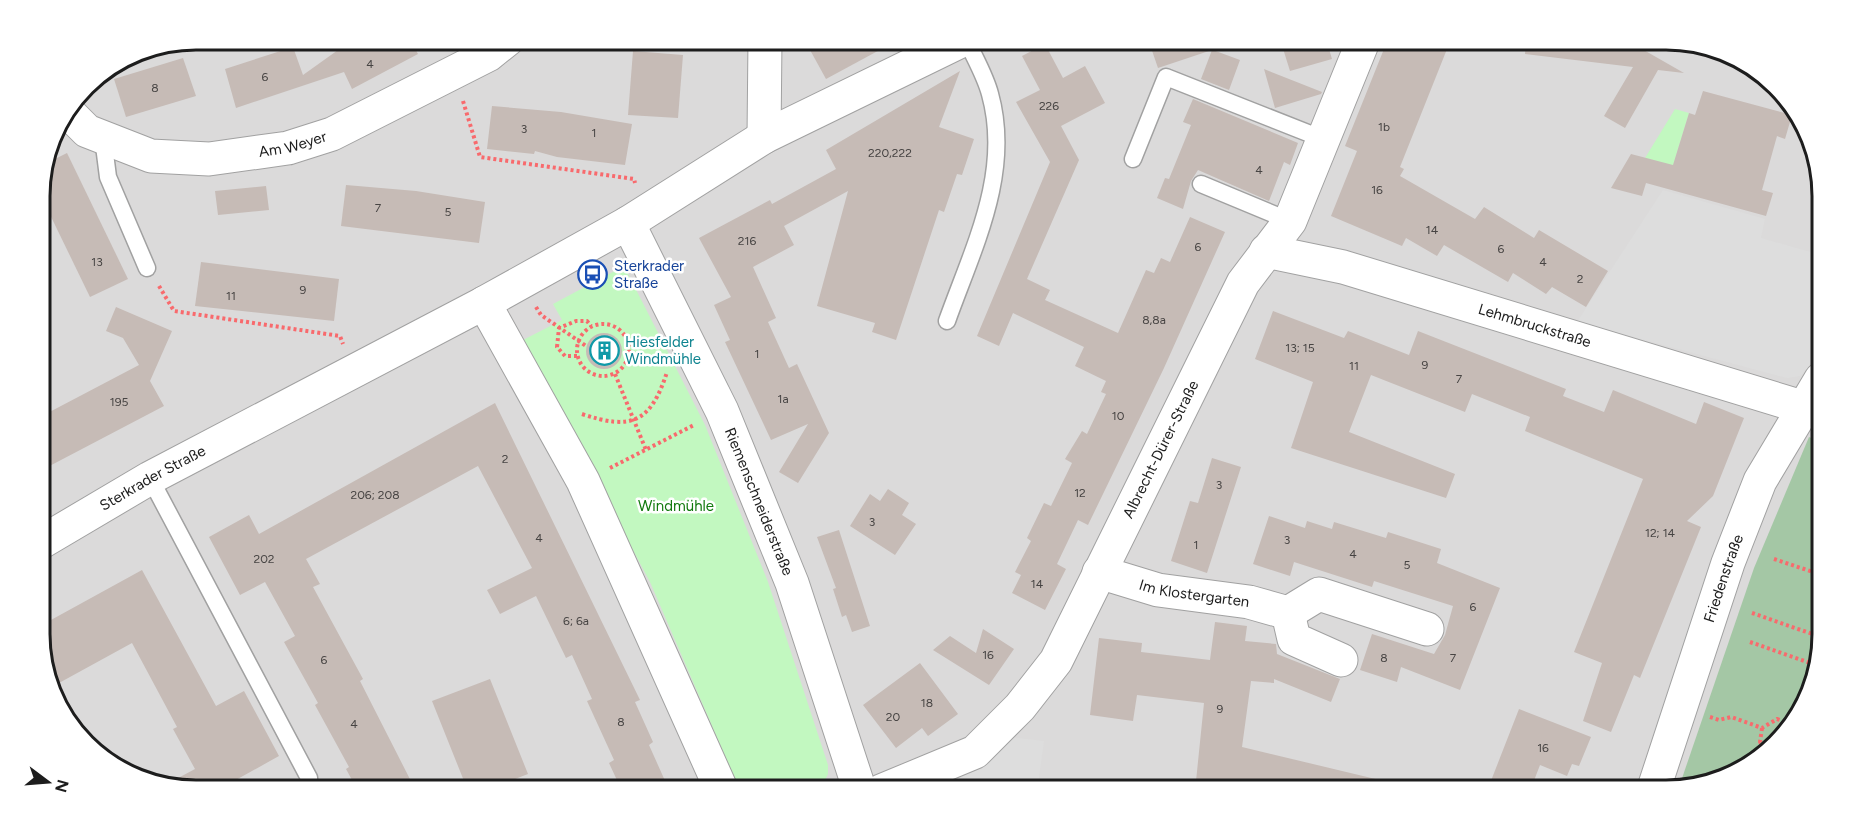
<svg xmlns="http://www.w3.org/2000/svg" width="1861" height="830" font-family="Figtree,sans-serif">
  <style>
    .residential { fill: #dbdada }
    .cemetery { fill: #a4c7a5 }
    .park { fill: #c2f8c0 }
    .parking { fill: #ddd }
    .building { fill: #c6bbb6 }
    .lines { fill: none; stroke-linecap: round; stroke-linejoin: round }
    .lane-casing { stroke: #a1a1a1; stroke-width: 19 }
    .street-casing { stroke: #a1a1a1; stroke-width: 35 }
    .path { stroke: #f86a6d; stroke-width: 4; stroke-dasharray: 3 3; stroke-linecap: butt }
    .lane { stroke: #fff; stroke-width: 16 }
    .street { stroke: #fff; stroke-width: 33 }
    .labels { text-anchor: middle; stroke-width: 5; stroke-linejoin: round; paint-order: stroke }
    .number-label { font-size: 12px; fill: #474443 }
    .street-label { font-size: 15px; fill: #1d1d1d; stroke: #fff }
    .transit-label { font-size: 15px; fill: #164399; stroke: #fff; text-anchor: start }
    .culture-label { font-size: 15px; fill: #0d838f; stroke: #fff; text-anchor: start }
    .park-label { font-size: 15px; fill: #11790d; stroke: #fff }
    .rim { fill: none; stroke: #1d1d1d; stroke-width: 3 }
  </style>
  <rect width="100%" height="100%" fill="#eee9e3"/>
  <polygon class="residential" points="196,39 1665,39 1725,51 1789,100 1821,175 1822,635 1810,694 1760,759 1675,791 196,791 136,779 72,730 40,655 39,185 55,127 92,78 136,51"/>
  <polygon class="cemetery" points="1809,437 1821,442 1822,635 1810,694 1760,759 1678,790 1754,568"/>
  <g class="park">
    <polygon points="1675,109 1689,113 1673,166 1645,158"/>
    <polygon points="624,266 705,425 768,582 828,765 828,774 822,786 810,791 740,791 650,582 596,481 591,464 523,340 562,320 553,304"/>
  </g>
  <g class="parking">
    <polygon points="1663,190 1765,219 1761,238 1821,255 1821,344 1808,368 1800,376 1787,378 1577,322"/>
    <polygon points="1010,737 1044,741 1037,791 957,791 952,779"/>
  </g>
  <g class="building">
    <polygon points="359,39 410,39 418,54 352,89 344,72 236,108 225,69 293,47 303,75 338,50"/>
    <polygon points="804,39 900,39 826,79"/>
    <polygon points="1148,39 1232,39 1233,43 1213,50 1240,60 1229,90 1201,79 1212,50 1158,68"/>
    <polygon points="1280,39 1326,39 1332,59 1290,71"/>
    <polygon points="1388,39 1451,39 1400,167 1404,169 1400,176 1475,219 1484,207 1534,238 1539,230 1608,271 1586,307 1552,287 1546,294 1513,273 1508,282 1444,245 1437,256 1406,238 1402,246 1331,216 1357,151 1345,146"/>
    <polygon points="1526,39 1649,39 1642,49 1684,73 1658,70 1625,128 1604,116 1633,67 1525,54"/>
    <polygon points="1045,44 1063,78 1085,66 1105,103 1061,126 1079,160 1027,279 1050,290 1045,300 1118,333 1146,270 1154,273 1161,258 1170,262 1190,217 1225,232 1164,368 1088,525 1078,520 1057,564 1066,569 1045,610 1012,593 1021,575 1015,572 1031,541 1027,538 1044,503 1051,506 1072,463 1065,459 1082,431 1087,434 1106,394 1101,392 1106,381 1075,366 1084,347 1013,313 999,346 977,336 1050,162 1016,102 1040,90 1022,56"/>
    <polygon points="633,51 683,55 678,118 628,115"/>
    <polygon points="183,58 196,96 126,117 114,79"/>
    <polygon points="1264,69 1322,92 1321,94 1275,108"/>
    <polygon points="960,71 939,127 974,139 962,175 957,174 944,212 939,210 896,340 872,332 875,323 817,306 848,191 784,226 794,245 753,267 776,318 768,322 789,368 797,364 829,433 798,483 779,472 808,424 771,440 725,342 730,340 714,305 731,297 699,238 770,200 772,204 836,169 826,150"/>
    <polygon points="1703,91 1792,115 1785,139 1777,136 1762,190 1773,193 1766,216 1646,183 1642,196 1611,188 1631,154 1673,165 1689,113 1695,115"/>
    <polygon points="1193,99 1298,143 1290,165 1284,162 1269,201 1198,170 1191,181 1183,209 1157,198 1165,178 1169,179 1191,125 1183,122"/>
    <polygon points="492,106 561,112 632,124 625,165 557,157 535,151 534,154 487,149"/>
    <polygon points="67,153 128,279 90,297 39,192 45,164"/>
    <polygon points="346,185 416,191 485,202 479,243 341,226"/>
    <polygon points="266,186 269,210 218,215 215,191"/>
    <polygon points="201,262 339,279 334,321 195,306"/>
    <polygon points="116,307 172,331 150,381 164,406 40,471 40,417 139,365 123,338 106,331"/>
    <polygon points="1273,311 1344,338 1348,331 1409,355 1418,331 1566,389 1563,396 1604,412 1613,390 1696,424 1704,402 1744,418 1713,496 1687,521 1701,527 1640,678 1634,675 1611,732 1583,721 1602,663 1574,652 1643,479 1525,431 1530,417 1472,394 1465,412 1371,375 1349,432 1455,474 1446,498 1291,448 1313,382 1255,359"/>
    <circle cx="604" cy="351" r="18"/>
    <polygon points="495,403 640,700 635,702 653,742 649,745 666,783 661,785 664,791 622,791 609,763 614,760 587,701 592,699 572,655 566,658 536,596 500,614 487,590 532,568 478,466 306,559 320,584 313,587 363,679 360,681 416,791 358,791 346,769 349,767 315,705 318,703 284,642 295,636 265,582 240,595 209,537 249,515 259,534"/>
    <polygon points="1212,458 1241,467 1207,573 1171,561 1190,501 1198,503"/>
    <polygon points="888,489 909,503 902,515 916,524 895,555 850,526 870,494 880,501"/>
    <polygon points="1269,516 1305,528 1307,521 1332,529 1334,522 1386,538 1388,532 1441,549 1437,563 1500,588 1460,690 1401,667 1397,682 1360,670 1372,634 1434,654 1445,635 1453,606 1374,581 1372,587 1294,562 1290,576 1253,564"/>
    <polygon points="839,530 870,626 852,632 846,615 842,617 833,589 836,588 817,537"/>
    <polygon points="142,570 216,706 244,691 279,756 216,791 196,791 165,785 195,769 173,729 177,727 132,643 59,683 40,649 40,626"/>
    <polygon points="1215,622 1247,626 1245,641 1276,644 1277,654 1340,679 1331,702 1274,679 1274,683 1251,681 1242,747 1388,782 1387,791 1267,791 1223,780 1222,791 1195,791 1204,703 1137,695 1133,721 1090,715 1099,638 1142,643 1141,652 1210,660"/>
    <polygon points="983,629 1014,649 989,685 933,650 950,636 976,653"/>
    <polygon points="920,663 958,714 928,736 922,728 896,748 863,705"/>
    <polygon points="490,679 528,774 484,791 468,791 432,701"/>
    <polygon points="1519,709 1591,737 1579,766 1572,764 1567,776 1540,765 1530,791 1487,791"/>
  </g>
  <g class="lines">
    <defs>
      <g id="lane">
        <polyline points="103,138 108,177 147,268"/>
        <polyline points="1133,159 1166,77 1323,139"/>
        <polyline points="1201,184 1290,221"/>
        <path d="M947,321C973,248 1012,173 990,94C985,75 974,57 966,39"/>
        <polyline points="150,478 309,778 310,791"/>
      </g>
      <g id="street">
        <path id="s1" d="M67,111L87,131L151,156L209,159L288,148L332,134L488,55L508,39"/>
        <polyline points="764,137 765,39"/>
        <path id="s2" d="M628,223L722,411L792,583L860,791"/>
        <path id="s3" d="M1266,251L1343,267L1802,407"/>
        <polyline points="484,303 583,481 722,791"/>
        <path id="s4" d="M40,543L150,478L484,303L628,223L764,137L965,39"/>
        <path id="s5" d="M1099,572L1158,590L1249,602L1288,613L1294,639L1341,660"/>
        <polyline points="1288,613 1319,594 1427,629"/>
        <path id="s6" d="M881,791L975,752L1020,707L1056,661L1243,283L1290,221L1364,39"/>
        <path id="s7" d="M1653,791L1728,563L1760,481L1821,379"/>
      </g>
    </defs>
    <use href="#lane" class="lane-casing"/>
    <use href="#street" class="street-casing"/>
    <g class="path">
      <polyline points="463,101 480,157 634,179 635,183"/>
      <polyline points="159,286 174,311 340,336 343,344"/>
      <polyline points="536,307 541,315 586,346"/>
      <circle cx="603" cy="350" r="26"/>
      <polyline points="577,356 565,356 557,347 559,328 576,321 587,321 591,326"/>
      <polyline points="615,374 646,450"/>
      <path d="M582,414C632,431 651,422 667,372"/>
      <polyline points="610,468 694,425"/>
      <polyline points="1774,559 1822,575"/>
      <polyline points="1752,613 1821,637"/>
      <polyline points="1750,642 1816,665"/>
      <polyline points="1710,717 1719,720 1731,717 1762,728 1777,719 1788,723"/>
      <polyline points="1762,728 1760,742 1771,746"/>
      <polyline points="1741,764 1744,765"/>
      <polyline points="1701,779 1704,780"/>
    </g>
    <use href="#lane" class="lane"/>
    <use href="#street" class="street"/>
  </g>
  <defs>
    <symbol id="bus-ring" viewBox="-11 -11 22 22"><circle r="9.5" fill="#fff" stroke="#1a4fb4" stroke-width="1.5"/><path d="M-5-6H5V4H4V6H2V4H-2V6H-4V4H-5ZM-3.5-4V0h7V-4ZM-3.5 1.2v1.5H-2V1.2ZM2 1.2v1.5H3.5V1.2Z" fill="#1a4fb4"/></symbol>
    <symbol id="building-ring" viewBox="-11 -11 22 22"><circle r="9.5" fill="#fff" stroke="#0f9aa8" stroke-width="1.5"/><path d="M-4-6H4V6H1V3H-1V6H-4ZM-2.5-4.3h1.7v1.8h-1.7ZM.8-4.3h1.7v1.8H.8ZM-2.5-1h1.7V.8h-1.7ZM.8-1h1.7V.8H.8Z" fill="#0f9aa8"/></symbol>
  </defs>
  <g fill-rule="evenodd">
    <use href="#bus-ring" x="576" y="258" width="33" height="33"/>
    <use href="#building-ring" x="588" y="334" width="33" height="33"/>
  </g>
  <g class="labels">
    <g class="number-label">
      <text x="370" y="68">4</text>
      <text x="265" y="81">6</text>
      <text x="155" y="92">8</text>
      <text x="1049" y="110">226</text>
      <text x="1384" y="131">1b</text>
      <text x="524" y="133">3</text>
      <text x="594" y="137">1</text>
      <text x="890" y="157">220,222</text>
      <text x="1259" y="174">4</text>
      <text x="1377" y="194">16</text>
      <text x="378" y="212">7</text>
      <text x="448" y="216">5</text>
      <text x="1432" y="234">14</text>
      <text x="747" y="245">216</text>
      <text x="1198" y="251">6</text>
      <text x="1501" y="253">6</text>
      <text x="97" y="266">13</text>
      <text x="1543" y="266">4</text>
      <text x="1580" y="283">2</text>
      <text x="303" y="294">9</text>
      <text x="231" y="300">11</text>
      <text x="1154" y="324">8,8a</text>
      <text x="1300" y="352">13; 15</text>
      <text x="757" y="358">1</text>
      <text x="1425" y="369">9</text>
      <text x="1354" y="370">11</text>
      <text x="1459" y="383">7</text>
      <text x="783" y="403">1a</text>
      <text x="119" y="406">195</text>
      <text x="1118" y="420">10</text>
      <text x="505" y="463">2</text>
      <text x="1219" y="489">3</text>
      <text x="1080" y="497">12</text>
      <text x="375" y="499">206; 208</text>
      <text x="872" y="526">3</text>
      <text x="1660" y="537">12; 14</text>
      <text x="539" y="542">4</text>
      <text x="1287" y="544">3</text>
      <text x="1196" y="549">1</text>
      <text x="1353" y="558">4</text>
      <text x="264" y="563">202</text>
      <text x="1407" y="569">5</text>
      <text x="1037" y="588">14</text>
      <text x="1473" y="611">6</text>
      <text x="576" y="625">6; 6a</text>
      <text x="988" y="659">16</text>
      <text x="1384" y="662">8</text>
      <text x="1453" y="662">7</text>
      <text x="324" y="664">6</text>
      <text x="927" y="707">18</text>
      <text x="1220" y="713">9</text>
      <text x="893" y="721">20</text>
      <text x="621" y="726">8</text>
      <text x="354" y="728">4</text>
      <text x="1543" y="752">16</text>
    </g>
    <g class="street-label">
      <text dy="5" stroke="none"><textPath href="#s1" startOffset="240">Am Weyer</textPath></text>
      <text dy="5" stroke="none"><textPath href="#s3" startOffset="279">Lehmbruckstraße</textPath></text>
      <text dy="5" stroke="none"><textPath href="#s6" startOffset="460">Albrecht-Dürer-Straße</textPath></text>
      <text dy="5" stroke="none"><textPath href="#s4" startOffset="130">Sterkrader Straße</textPath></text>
      <text dy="5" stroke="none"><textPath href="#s2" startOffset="308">Riemenschneiderstraße</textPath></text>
      <text dy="5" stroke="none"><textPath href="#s7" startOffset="224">Friedenstraße</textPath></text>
      <text dy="5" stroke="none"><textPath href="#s5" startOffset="98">Im Klostergarten</textPath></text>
    </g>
    <g class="transit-label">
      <text x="614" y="271">Sterkrader<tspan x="614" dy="17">Straße</tspan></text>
    </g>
    <g class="culture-label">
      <text x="625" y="347">Hiesfelder<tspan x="625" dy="17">Windmühle</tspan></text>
    </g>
    <g class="park-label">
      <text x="676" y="511">Windmühle</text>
    </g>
  </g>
  <path d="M0 0H1861V830H0ZM196 50H1666A146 146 0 0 1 1812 196V634A146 146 0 0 1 1666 780H196A146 146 0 0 1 50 634V196A146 146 0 0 1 196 50Z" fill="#fff" fill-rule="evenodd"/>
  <path class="rim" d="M196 50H1666A146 146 0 0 1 1812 196V634A146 146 0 0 1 1666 780H196A146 146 0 0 1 50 634V196A146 146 0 0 1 196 50Z"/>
  <g transform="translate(48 782) rotate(106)" stroke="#ffffff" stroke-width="4.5" paint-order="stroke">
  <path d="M0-4.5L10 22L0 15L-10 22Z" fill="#1d1d1d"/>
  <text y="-9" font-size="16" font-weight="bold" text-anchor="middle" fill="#1d1d1d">N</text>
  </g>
</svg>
